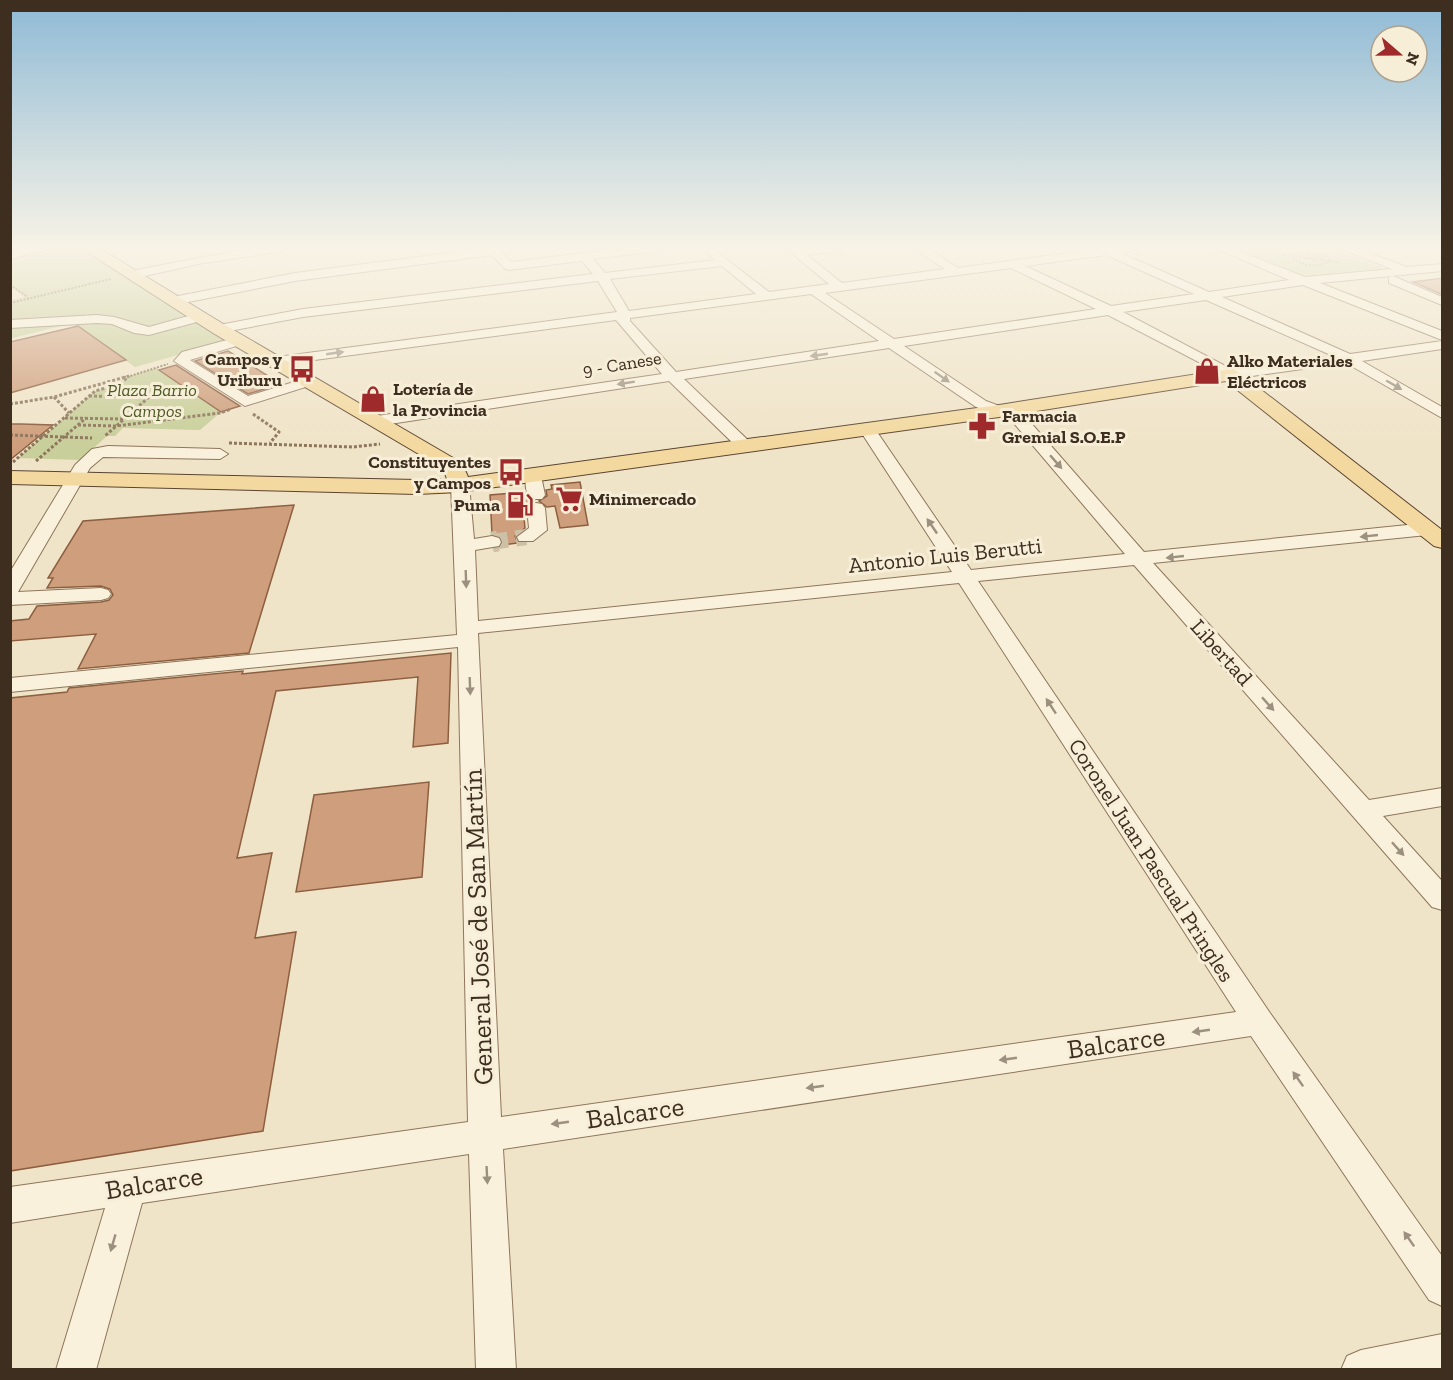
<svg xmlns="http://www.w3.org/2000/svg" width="1453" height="1380" font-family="'Zilla Slab',serif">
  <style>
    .green { fill: #c9cf9b }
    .building { fill: #cf9f7d; stroke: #8d5f41; stroke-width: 1.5 }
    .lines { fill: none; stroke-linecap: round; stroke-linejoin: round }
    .minor-tunnel-far1 { stroke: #ccc0a6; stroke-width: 16; stroke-dasharray: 16 8; stroke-linecap: butt }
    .minor-tunnel { stroke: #ccc0a6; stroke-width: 21; stroke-dasharray: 21 10; stroke-linecap: butt }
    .minor-casing { stroke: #8d765c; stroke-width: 2 }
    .major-casing { stroke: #5b4430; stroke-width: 2 }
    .path-far1 { stroke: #8d765c; stroke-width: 2; stroke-dasharray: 2 1.5; stroke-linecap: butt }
    .path { stroke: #8d765c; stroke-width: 3; stroke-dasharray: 3 2; stroke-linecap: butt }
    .minor { fill: #faf1dc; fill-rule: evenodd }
    .major { fill: #f3d9a0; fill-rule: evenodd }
    .oneway { fill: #9c907e }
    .labels { text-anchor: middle; stroke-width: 6; stroke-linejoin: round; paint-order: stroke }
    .far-poi-label { font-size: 18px; font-weight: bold; fill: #3d2e20; stroke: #f7eed8; text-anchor: start }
    .far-street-label { font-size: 18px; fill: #3d2e20; stroke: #f7eed8 }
    .far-park-label { font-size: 18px; font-style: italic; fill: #4d5a26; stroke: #f7eed8 }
    .street-label { font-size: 22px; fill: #3d2e20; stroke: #f7eed8 }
    .near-street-label { font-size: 27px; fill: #3d2e20; stroke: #f7eed8 }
  </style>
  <rect width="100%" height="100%" fill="#f0e4c8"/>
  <g class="green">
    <polygon points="55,248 79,248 123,273 228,341 135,367 73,323 13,338 11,336 11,300 24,297 11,287 11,258"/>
    <polygon points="1263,248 1330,248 1382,267 1383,270 1313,277 1303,276 1240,251"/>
    <polygon points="156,368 221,412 200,430 123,428 115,436 107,436 80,460 18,458 95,391 120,384 129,376"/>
  </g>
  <g class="building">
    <polygon points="1443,278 1443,295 1413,282"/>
    <polygon points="78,326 126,360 10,393 10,342"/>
    <polygon points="228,351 281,384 248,394 195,361"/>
    <polygon points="176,365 240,406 221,412 159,370"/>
    <polygon points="10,424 21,424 53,425 10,460"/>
    <polygon points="580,482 588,525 560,528 555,506 547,507 539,501 547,496 546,490 552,489 551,485"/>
    <polygon points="525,492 528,500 533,501 528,503 523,509 525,528 515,536 518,543 502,545 501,537 492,534 490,495"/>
    <polygon points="294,505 249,653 78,669 96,634 10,641 10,621 29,619 37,606 101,602 109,600 113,595 110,589 101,586 47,588 53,578 48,578 83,521"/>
    <polygon points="451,653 448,743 413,747 418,677 276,691 237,858 272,853 255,938 296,932 263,1131 10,1171 10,698 67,692 69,688 243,671 242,674"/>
    <polygon points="429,782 422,877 296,892 314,795"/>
  </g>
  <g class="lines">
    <polyline class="minor-tunnel-far1" points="492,542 526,537"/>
    <polyline class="minor-tunnel" points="492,542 498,541"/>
    <defs>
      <g id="minor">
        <polygon points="30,248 53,248 10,259 10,252"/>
        <polygon points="258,248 288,248 283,251 198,264 132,279 126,275 132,271 198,258"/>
        <path d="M487,248H499L511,262L625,248H662L657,251L593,259L605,273L715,260L707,252L713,249L769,292L829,284L785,248H844L839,251L807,255L842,283L945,269L913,248H927L958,268L1105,248H1139L1121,253L1209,292L1289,280L1215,248H1231L1305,277L1392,269L1339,248H1356L1407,267L1442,264V271L1320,283L1442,331V340L1303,285L1222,297L1350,354L1442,341V349L1362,361L1442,407V418L1346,363L1230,379L1216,371L1108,315L904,346L986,401L1024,415L1144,552L1427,523L1434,525L1436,529L1434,533L1427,535L1153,563L1369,800L1442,788V806L1383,816L1442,881V910L1432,907L1134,565L978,581L1270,1013L1442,1256V1306L1429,1300L1251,1036L503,1149L516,1370H476L469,1154L142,1203L96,1370H56L105,1208L10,1223V1187L468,1122L458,647L10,692V678L457,635L451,485L454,481H466L469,485L474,539L492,536L499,538L501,542L499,546L475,550L478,621L952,572L859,429L867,424L873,426L971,570L1125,554L1012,421L976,407L889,348L684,379L751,443L753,446L751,449H739L669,381L377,426L369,421L377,416L662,374L616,320L277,365L270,361L277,357L617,312L598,281L303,317L219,333L212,329L219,325L303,309L593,274L582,261L508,270L504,268L492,255L295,281L173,305L167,301L173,297L295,273ZM1106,255L1194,294L1111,306L1025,266ZM722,266L756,294L629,311L610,279ZM1011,268L1096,309L894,339L825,293ZM811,294L879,341L676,372L630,321V318ZM1206,300L1333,356L1233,370L1123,312ZM959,583L1236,1012L501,1117L478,633Z"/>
        <polygon points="1393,276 1442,297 1442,305 1389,283 1389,277"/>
        <polygon points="199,313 206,317 204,320 149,335 134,333 112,324 97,323 10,328 10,320 97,315 114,317 149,327"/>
        <polygon points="238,337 245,341 243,344 190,360 248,396 310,377 317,381 315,384 245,406 174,361 182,352"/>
        <polygon points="108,446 220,449 228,454 220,459 103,457 90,468 18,592 101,588 108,590 111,594 108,598 101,600 10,605 10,572 75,465 92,449"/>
        <path d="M534,470L540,471L545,495L542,499H530C525,492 524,478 528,471Z"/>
        <polygon points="536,503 542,504 545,508 547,530 533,541 519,541 517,537 529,528 527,508 530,504"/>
        <polygon points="1442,1334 1442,1370 1341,1370 1347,1356 1361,1350"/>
      </g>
      <polygon id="major" points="81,248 99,248 225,325 448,455 462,463 468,477 999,405 1230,369 1237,371 1442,530 1442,548 1434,546 1226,381 999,417 460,492 417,494 10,484 10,471 417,480 447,479 444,471 434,463 213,333"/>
    </defs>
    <use href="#minor" class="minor-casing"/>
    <use href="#major" class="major-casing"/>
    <g class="path-far1">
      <polyline points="1268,251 1293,248"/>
      <path d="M1298,253L1327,256L1331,260C1318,268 1303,267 1292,257Z"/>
      <polyline points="1282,255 1308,258"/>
      <polyline points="1320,258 1318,261 1308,258 1324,257"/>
      <polyline points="1321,260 1340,262"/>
      <polyline points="10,285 28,297"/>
      <polyline points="10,303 111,279"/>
      <polyline points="124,377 129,376"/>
      <polyline points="127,377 168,364"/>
    </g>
    <g class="path">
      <polyline points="89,396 149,397 105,436"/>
      <polyline points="54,397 69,413"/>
      <polyline points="10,404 54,397 129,376"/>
      <polyline points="253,414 279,432 270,443"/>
      <polyline points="65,418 123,419"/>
      <polyline points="78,425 116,426 220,413 231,409"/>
      <polyline points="10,435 92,438"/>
      <polyline points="229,443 353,447 380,444"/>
      <polyline points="36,461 86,418"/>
      <polyline points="13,462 95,391 120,384 129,376"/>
    </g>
    <use href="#minor" class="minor"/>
    <use href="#major" class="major"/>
  </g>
  <defs><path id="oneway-solid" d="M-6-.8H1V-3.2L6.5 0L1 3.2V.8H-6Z" transform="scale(1.5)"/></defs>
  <g class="oneway">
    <use href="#oneway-solid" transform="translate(335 353) rotate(-8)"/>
    <use href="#oneway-solid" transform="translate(819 355) rotate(172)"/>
    <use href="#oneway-solid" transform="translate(942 377) rotate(35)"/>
    <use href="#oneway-solid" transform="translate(626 383) rotate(171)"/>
    <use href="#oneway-solid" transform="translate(1394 385) rotate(30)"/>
    <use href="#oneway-solid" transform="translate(1056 462) rotate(49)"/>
    <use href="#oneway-solid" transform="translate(932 526) rotate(-124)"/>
    <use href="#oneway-solid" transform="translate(1369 536) rotate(174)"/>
    <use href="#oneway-solid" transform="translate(1175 557) rotate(174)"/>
    <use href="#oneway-solid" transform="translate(466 579) rotate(88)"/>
    <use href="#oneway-solid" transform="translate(470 686) rotate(88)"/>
    <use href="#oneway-solid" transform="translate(1268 704) rotate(48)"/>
    <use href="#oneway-solid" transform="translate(1051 706) rotate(-123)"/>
    <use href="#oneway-solid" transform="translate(1398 849) rotate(48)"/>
    <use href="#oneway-solid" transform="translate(1201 1031) rotate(172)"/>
    <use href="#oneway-solid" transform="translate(1008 1059) rotate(172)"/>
    <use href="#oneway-solid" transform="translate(1298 1079) rotate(-125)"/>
    <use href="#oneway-solid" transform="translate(815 1087) rotate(172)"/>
    <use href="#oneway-solid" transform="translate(560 1123) rotate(172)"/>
    <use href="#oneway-solid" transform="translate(487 1175) rotate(87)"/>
    <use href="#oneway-solid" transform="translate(1409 1239) rotate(-125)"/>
    <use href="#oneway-solid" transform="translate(113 1243) rotate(106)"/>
  </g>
  <linearGradient id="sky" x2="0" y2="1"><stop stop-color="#8fbad6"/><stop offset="0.56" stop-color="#f8f3e6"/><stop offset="1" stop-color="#f8f3e6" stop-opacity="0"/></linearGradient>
  <rect width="1453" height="442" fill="url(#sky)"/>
  <defs>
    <symbol id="bus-bare" viewBox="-9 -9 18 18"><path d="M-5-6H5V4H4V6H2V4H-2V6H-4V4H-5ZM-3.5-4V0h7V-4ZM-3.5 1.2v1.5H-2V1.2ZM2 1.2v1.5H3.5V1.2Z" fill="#9e2a2b" stroke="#f7eed8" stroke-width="2.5" paint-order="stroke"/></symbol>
    <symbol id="shop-bare" viewBox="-9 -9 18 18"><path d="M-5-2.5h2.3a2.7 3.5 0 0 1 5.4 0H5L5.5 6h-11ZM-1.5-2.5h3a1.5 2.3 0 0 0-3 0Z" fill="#9e2a2b" stroke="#f7eed8" stroke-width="2.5" paint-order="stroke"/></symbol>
    <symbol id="pharmacy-bare" viewBox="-9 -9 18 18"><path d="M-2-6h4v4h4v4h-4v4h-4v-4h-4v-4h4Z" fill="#9e2a2b" stroke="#f7eed8" stroke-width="2.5" paint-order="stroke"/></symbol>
    <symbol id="supermarket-bare" viewBox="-9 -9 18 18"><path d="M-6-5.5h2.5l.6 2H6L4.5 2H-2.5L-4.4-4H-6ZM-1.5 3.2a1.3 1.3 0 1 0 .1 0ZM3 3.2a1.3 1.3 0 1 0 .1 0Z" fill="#9e2a2b" stroke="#f7eed8" stroke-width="2.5" paint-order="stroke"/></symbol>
    <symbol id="fuel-bare" viewBox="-9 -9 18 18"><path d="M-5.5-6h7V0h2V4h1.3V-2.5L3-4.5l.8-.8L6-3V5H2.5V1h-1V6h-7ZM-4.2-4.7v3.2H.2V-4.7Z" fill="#9e2a2b" stroke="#f7eed8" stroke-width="2.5" paint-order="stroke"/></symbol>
  </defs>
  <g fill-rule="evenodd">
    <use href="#bus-bare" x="283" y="350" width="38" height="38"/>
    <use href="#shop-bare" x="1188" y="352" width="38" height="38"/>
    <use href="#shop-bare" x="354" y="380" width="38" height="38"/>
    <use href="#pharmacy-bare" x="963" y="407" width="38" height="38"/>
    <use href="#bus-bare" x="492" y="453" width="38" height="38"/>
    <use href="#supermarket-bare" x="550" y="480" width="38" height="38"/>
    <use href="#fuel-bare" x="501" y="486" width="38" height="38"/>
  </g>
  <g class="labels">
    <g class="far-poi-label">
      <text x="282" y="365" text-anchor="end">Campos y<tspan x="282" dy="21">Uriburu</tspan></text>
      <text x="1227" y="367">Alko Materiales<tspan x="1227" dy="21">Eléctricos</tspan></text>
      <text x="393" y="395">Lotería de<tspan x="393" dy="21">la Provincia</tspan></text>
      <text x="1002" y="422">Farmacia<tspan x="1002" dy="21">Gremial S.O.E.P</tspan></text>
      <text x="491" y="468" text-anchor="end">Constituyentes<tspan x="491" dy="21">y Campos</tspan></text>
      <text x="589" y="505">Minimercado</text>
      <text x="500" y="511" text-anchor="end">Puma</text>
    </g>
    <g class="far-street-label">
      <text transform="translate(622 364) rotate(-9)" y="6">9 - Canese</text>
    </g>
    <g class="far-park-label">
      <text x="152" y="396">Plaza Barrio<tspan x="152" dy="21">Campos</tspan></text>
    </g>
    <g class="street-label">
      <text transform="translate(945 555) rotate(-6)" y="8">Antonio Luis Berutti</text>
      <text transform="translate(1222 652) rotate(48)" y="8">Libertad</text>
      <text transform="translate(1152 860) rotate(57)" y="8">Coronel Juan Pascual Pringles</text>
    </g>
    <g class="near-street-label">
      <text transform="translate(478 927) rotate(-92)" y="9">General José de San Martín</text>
      <text transform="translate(1116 1043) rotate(-8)" y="9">Balcarce</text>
      <text transform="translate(635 1113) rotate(-8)" y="9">Balcarce</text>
      <text transform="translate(154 1183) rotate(-9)" y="9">Balcarce</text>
    </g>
  </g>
  <rect width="1453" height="1380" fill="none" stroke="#3d2e20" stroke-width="24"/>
  <g transform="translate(1399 54) rotate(110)"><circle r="28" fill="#f7eed8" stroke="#ada18e" stroke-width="1.5"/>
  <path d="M0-4.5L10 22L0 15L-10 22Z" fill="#9e2a2b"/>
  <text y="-9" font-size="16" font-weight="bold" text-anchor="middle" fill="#3d2e20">N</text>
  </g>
</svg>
